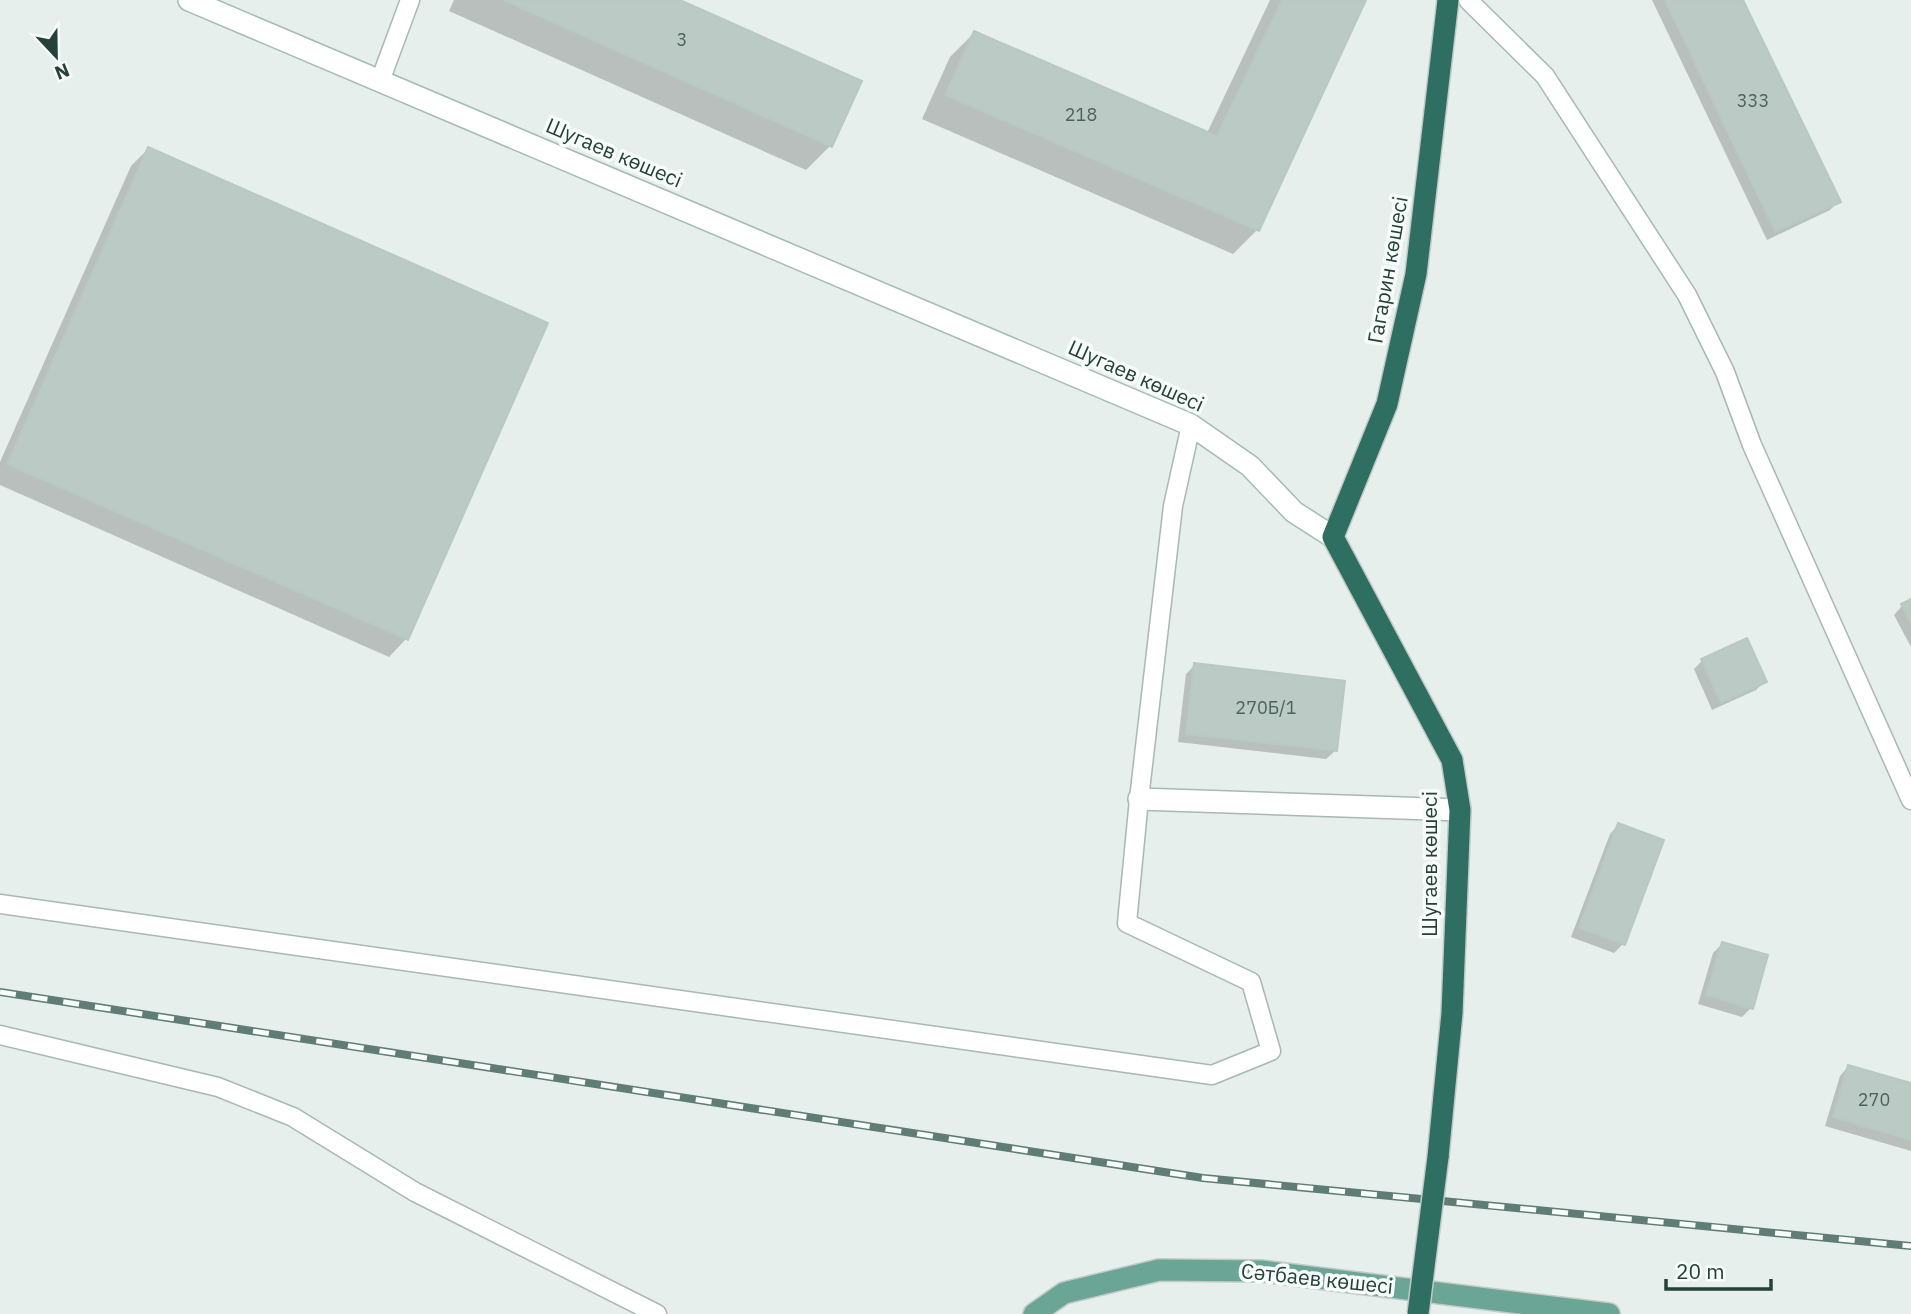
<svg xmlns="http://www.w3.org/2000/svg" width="1911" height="1314" font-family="'IBM Plex Sans',sans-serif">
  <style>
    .shadow { fill: #0003 }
    .building { fill: #bbcac4; stroke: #b8c9c2; stroke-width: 2 }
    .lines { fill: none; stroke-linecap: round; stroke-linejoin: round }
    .lane-casing { stroke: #a8b8b2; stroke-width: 21 }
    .street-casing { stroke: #a8b8b2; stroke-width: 24 }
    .secondary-casing { stroke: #a4bbb3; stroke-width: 24 }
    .primary-casing { stroke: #c2cac8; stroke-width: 24 }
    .highway-casing { stroke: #c2cac8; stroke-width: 24 }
    .lane { stroke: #fff; stroke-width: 18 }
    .street { stroke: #fff; stroke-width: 21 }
    .secondary { stroke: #fff; stroke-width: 21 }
    .primary { stroke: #6aa596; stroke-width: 21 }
    .highway { stroke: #2f6f62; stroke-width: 21 }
    .rail-casing { stroke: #5f7d75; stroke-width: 8 }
    .rail { stroke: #f7fbf9; stroke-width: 5; stroke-dasharray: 16; stroke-linecap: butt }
    .highway-bridge-casing { stroke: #c2cac8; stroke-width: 24; stroke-linecap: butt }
    .highway-bridge { stroke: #2f6f62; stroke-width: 21 }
    .labels { text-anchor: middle; stroke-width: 7; stroke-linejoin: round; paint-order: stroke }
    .number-label { font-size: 18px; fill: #4a645c }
    .street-label { font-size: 21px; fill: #24423a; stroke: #f7fbf9 }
  </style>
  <rect width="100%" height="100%" fill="#e6efeb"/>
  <g class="shadow">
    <polygon points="454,0 676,0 830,146 806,170 449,11"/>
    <polygon points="1270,0 1364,0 1257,230 1233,254 922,119 950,57 974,33 1207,133"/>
    <polygon points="1652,0 1741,0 1839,201 1830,210 1767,240"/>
    <polygon points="148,149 406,639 389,657 0,485 0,462 131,166"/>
    <polygon points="1911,601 1911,647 1894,615 1902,606"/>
    <polygon points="1702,661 1765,681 1756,690 1712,710 1694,669"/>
    <polygon points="1195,665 1335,751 1326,759 1178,742 1186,674"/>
    <polygon points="1618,825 1661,841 1623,944 1614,953 1571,937 1610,834"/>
    <polygon points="1722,944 1751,1008 1742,1017 1698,1004 1713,953"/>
    <polygon points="1848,1067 1911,1085 1911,1151 1825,1126 1840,1076"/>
  </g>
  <g class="building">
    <polygon points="503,0 680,0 862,81 832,147"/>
    <polygon points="1282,0 1366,0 1259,231 945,95 974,31 1217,136"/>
    <polygon points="1665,0 1743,0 1841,202 1775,232"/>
    <polygon points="148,147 548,323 408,640 7,464"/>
    <polygon points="1911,599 1911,623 1901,604"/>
    <polygon points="1747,638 1767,682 1721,703 1701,659"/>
    <polygon points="1194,663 1345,681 1337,751 1186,734"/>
    <polygon points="1618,823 1664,840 1625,945 1579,928"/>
    <polygon points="1722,942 1768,955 1753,1009 1706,995"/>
    <polygon points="1848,1065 1911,1083 1911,1140 1833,1117"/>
  </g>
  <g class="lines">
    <defs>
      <g id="lane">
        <polyline points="1468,0 1545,76 1687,295 1725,372 1752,445 1911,800"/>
        <polyline points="380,81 410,0"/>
        <polyline points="0,904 1212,1075 1271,1051 1251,982 1127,923 1139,799 1173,506 1191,425"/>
        <polyline points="0,1035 218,1087 293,1117 415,1192 657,1314"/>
      </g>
      <polyline id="street" points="1139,799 1460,810"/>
      <polyline id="secondary" points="189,0 1191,425 1250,466 1294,512 1333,537"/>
      <polyline id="primary" points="1034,1314 1064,1293 1159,1270 1261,1271 1609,1314"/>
      <polyline id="highway" points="1438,1157 1452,1013 1460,810 1452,760 1333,537 1387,404 1416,274 1448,0"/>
    </defs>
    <use href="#lane" class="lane-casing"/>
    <use href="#street" class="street-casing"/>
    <use href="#secondary" class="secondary-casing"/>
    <use href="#primary" class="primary-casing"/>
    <use href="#highway" class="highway-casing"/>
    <use href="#lane" class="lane"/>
    <use href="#street" class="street"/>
    <use href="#secondary" class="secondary"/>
    <use href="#primary" class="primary"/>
    <use href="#highway" class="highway"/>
    <defs>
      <polyline id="rail" points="0,992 1203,1178 1911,1246"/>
    </defs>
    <use href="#rail" class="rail-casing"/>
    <use href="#rail" class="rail"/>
    <defs>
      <polyline id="highway-bridge" points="1418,1314 1438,1157"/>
    </defs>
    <use href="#highway-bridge" class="highway-bridge-casing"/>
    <use href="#highway-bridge" class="highway-bridge"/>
  </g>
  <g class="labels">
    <g class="number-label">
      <text x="682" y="46">3</text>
      <text x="1753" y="107">333</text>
      <text x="1081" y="121">218</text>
      <text x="1266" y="714">270Б/1</text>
      <text x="1874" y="1106">270</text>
    </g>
    <g class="street-label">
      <text transform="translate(614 153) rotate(23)" y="7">Шугаев көшесі</text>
      <text transform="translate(1388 270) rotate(-80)" y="7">Гагарин көшесі</text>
      <text transform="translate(1136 376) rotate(24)" y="7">Шугаев көшесі</text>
      <text transform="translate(1430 864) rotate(-90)" y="7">Шугаев көшесі</text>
      <text transform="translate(1317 1279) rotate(6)" y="7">Сәтбаев көшесі</text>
    </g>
  </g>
  <g transform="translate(56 56) rotate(158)" stroke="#f7fbf9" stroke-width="5" paint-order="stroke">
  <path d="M0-5L12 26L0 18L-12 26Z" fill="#24423a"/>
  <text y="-10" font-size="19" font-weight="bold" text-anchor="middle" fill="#24423a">N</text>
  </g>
  <path d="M1666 1279v10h105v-10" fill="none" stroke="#24423a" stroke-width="3.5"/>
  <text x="1676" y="1279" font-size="21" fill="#24423a" stroke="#f7fbf9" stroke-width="5" paint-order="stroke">20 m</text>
</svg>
